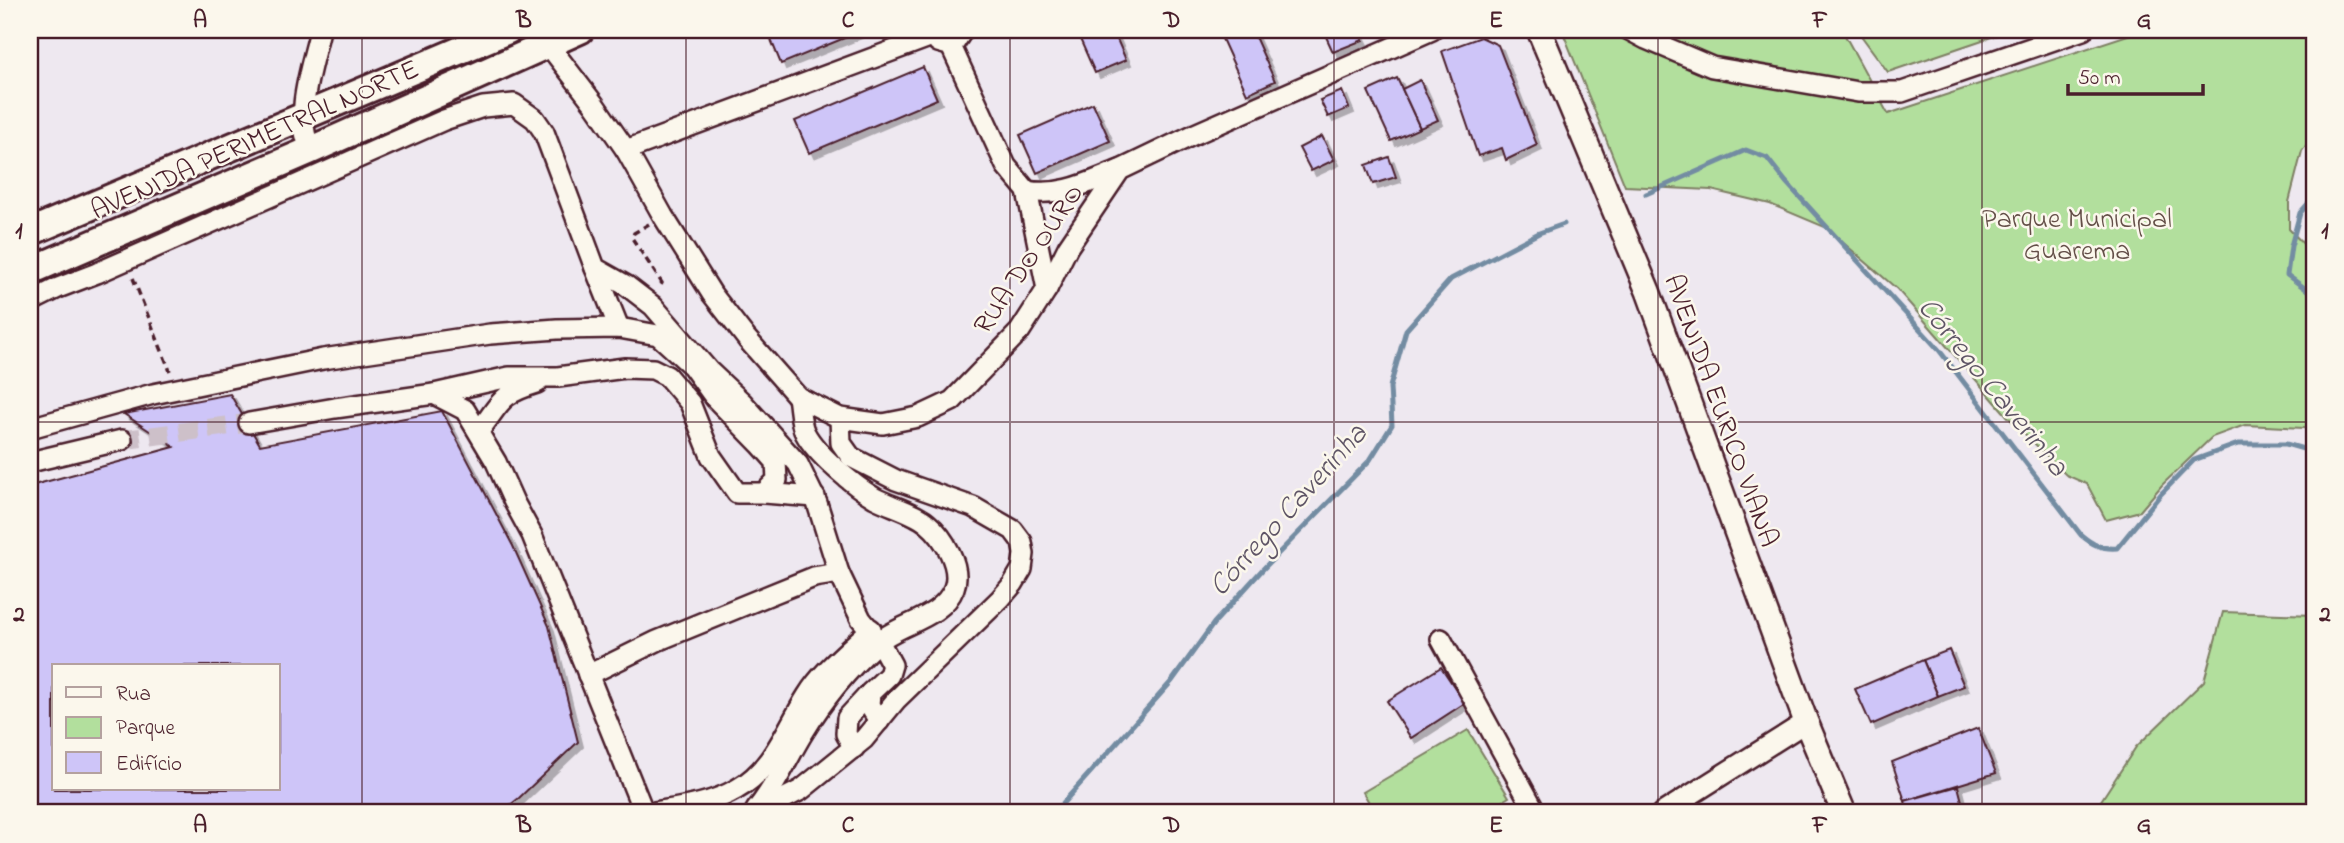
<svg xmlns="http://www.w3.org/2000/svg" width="2344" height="843" font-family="'Indie Flower',sans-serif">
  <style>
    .green { fill: #b2df9d; stroke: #7e7f64; stroke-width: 2 }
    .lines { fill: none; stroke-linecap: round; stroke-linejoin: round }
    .stream { stroke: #738ca2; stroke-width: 5 }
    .building { fill: #cec5f8; stroke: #4a1f2b; stroke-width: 2; fill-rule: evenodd; filter: url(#shadow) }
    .minor-tunnel { stroke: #cdc0c9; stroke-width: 19; stroke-dasharray: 19 10; stroke-linecap: butt }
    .minor-casing { stroke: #4a1f2b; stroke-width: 24 }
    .major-casing { stroke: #4a1f2b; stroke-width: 28 }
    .highway-casing { stroke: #4a1f2b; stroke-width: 32 }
    .path { stroke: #4a1f2b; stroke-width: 3.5; stroke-dasharray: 7 5; stroke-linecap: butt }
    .minor { stroke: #fbf7ec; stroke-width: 19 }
    .major { stroke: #fbf7ec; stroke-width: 23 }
    .highway { stroke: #fbf7ec; stroke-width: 26 }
    .grid { fill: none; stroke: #4a1f2b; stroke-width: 2; stroke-opacity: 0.55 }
    .labels { text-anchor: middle; stroke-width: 5; stroke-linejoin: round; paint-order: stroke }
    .street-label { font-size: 28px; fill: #4a1f2b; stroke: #fbf7ec }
    .park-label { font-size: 28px; fill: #644f48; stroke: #fbf7ec }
    .water-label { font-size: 30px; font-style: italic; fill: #5f5566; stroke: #fbf7ec }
    .neatline { fill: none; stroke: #4a1f2b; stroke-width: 2.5 }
    .grid-label { font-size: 23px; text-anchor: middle; font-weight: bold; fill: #4a1f2b }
  </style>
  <defs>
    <filter id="shadow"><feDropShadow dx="5" dy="5" stdDeviation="0" flood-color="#0004"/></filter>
  </defs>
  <rect width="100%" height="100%" fill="#eee8f0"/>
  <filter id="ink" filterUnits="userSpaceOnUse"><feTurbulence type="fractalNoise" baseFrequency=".0143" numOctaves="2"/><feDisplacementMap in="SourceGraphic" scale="14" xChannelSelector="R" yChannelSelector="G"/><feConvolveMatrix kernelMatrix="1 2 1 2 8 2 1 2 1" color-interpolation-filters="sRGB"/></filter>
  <g filter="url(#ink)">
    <g class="green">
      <polygon points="1562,30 1842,30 1888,114 2143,30 2314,30 2314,135 2302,151 2289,202 2289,229 2314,255 2314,432 2304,428 2245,425 2212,437 2162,485 2140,511 2106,520 2087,484 2066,475 2009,418 1897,289 1825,227 1770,204 1711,190 1625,186"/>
      <polygon points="1857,30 2012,30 1888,72"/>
      <polygon points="2223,612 2314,615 2314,813 2093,813 2136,747 2204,681"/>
      <polygon points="1468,730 1509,797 1482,813 1375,813 1363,792"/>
    </g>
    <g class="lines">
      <g class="stream">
        <path d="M1646,194L1746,150L1767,158L1786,182L1939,350L2081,535C2093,545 2101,549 2117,548L2161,494L2194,460L2238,444H2286L2314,452"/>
        <polyline points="2314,197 2300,213 2291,246 2287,275 2314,295"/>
        <polyline points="1054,813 1172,681 1214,623 1263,569 1370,460 1392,425 1390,387 1406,330 1451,279 1539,233 1564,224"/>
      </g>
    </g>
    <g class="building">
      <polygon points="767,30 864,30 781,64"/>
      <polygon points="1076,30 1113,30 1126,60 1095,73"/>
      <polygon points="1218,30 1252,30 1275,81 1247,94"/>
      <polygon points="1323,30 1358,30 1363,40 1333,52"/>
      <polygon points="1481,37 1498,45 1537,145 1506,160 1502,148 1478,156 1442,51"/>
      <polygon points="923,67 937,99 809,153 795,121"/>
      <polygon points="1397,78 1420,128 1391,141 1368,91"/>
      <polygon points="1420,80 1438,120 1420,128 1402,89"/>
      <polygon points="1342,91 1349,108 1328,117 1320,100"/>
      <polygon points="1093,103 1110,141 1037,173 1020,135"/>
      <polygon points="1322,136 1334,160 1311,171 1299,148"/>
      <polygon points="1389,157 1396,177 1373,184 1366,165"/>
      <path d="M230,394L260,445L442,411L513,546L549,626L578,742L519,798L500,813H30V486L174,447L124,414ZM54,666H278V789H54Z"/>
      <polygon points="1949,650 1964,686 1938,696 1923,660"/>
      <polygon points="1923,660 1938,696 1871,725 1855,689"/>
      <polygon points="1441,667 1465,703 1411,738 1387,701"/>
      <polygon points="1978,728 1996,773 1905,801 1892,762"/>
      <polygon points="1958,786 1965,813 1908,813 1905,801"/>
      <polygon points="1522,801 1529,813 1501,813"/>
    </g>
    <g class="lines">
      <polyline class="minor-tunnel" points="122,440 249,423"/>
      <defs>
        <g id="minor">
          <polyline points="1629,30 1646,39 1712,67 1858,92 1902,92 2083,30"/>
          <polyline points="938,42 945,44 955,42 963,30"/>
          <polyline points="547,43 594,104 626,150 663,216 712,294 747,339 798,397 840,418 883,424 918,417 952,401 1020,331 1047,289 1068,247 1120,170 1195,134 1432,30"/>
          <path d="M950,44L1006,166L1027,191C1062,197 1089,182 1120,170"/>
          <path d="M311,150C293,116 312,66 320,30"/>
          <polyline points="626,150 932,36"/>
          <polyline points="1027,191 1047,289"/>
          <polyline points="595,268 619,328"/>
          <polyline points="30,302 58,288 97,273 444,120 483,107 514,104 535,119 544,132 595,268 627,286 653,306 709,371 743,403 798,464 817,503 839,573 861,619 879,641 892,665 889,675 870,693 869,705 879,721"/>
          <polyline points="434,394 465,410 496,462 514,502 532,535 644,813"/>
          <polyline points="30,428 153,394 323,359 490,334 557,329 619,328 658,335 692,366 715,398 760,444 776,462 777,480 764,493 737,493 711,456 690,403 667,376 653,369 625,368 558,377 509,377 434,394 335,408 249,423"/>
          <path d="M479,431C502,402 498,395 537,383"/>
          <polyline points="30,462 122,440"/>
          <polyline points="764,493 815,497"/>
          <polyline points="1441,639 1536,813"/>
          <polyline points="588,675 657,641 767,596 814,577 839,573"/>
          <polyline points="854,748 846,734 847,718 870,693"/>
          <path d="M756,810C776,786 787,759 803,733C823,700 848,669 877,643C899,623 942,619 954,588C962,567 944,537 927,523C914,512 890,506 875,498C854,486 816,454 805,433C800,424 800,407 798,397"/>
          <path d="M648,813C678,808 710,805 737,789C773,769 786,729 807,696C823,670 849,650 871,629"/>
          <polyline points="756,813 801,790 864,739 896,700 1000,599 1013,584 1022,569 1024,554 1022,542 1013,530 973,507 896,480 851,457 841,443 840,418"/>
          <polyline points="1662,813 1806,722"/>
        </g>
        <polyline id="major" points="1539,30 1648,291 1806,722 1844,813"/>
        <g id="highway">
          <polyline points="30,232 508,30"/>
          <polyline points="30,271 311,150 580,30"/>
        </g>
      </defs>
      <use href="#minor" class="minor-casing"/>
      <use href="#major" class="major-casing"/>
      <use href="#highway" class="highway-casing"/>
      <g class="path">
        <polyline points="649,224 634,233 632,238 662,283 659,288"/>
        <polyline points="133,278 170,371"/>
      </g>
      <use href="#minor" class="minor"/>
      <use href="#major" class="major"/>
      <use href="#highway" class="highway"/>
    </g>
  </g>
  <path class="grid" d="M362,30V813M686,30V813M1010,30V813M1334,30V813M1658,30V813M1982,30V813M30,422H2314"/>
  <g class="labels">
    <g class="street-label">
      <text transform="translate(254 138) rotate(-24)" y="10">AVENIDA PERIMETRAL NORTE</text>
      <text transform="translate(1027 258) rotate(-56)" y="10">RUA DO OURO</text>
      <text transform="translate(1723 410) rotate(70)" y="10">AVENIDA EURICO VIANA</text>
    </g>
    <g class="park-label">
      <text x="2077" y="227">Parque Municipal<tspan x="2077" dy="32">Guarema</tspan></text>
    </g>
    <g class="water-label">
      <text transform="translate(1994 386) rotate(51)" y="10">Córrego Caverinha</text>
      <text transform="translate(1287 509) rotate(-48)" y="10">Córrego Caverinha</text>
    </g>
  </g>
  <rect width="2344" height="843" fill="none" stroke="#fbf7ec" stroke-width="77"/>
  <rect x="52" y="664" width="228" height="126" fill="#fbf7ec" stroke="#b4a19f" stroke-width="2"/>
  <rect x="66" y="687" width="35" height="10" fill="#fbf7ec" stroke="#b4a19f" stroke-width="2"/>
  <text x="116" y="700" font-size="21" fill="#4a1f2b">Rua</text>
  <rect x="66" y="717" width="35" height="21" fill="#b2df9d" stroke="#b4a19f" stroke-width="2"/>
  <text x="116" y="734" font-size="21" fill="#4a1f2b">Parque</text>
  <rect x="66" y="752" width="35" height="21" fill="#cec5f8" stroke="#b4a19f" stroke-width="2"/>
  <text x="116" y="770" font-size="21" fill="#4a1f2b">Edifício</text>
  <path d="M2068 84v10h135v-10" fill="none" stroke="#4a1f2b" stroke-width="3.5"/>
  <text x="2078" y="84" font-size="21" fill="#4a1f2b" stroke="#fbf7ec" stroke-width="5" paint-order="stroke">50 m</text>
  <rect x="38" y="38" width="2268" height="766" class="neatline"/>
  <g class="grid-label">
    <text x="200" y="27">A</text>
    <text x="524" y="27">B</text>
    <text x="848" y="27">C</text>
    <text x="1172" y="27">D</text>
    <text x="1496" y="27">E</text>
    <text x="1820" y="27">F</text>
    <text x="2144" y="27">G</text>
    <text x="19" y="238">1</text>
    <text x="2325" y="238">1</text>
    <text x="19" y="621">2</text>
    <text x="2325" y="621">2</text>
    <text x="200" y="832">A</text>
    <text x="524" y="832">B</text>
    <text x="848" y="832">C</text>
    <text x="1172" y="832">D</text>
    <text x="1496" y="832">E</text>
    <text x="1820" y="832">F</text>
    <text x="2144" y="832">G</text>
  </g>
</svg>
